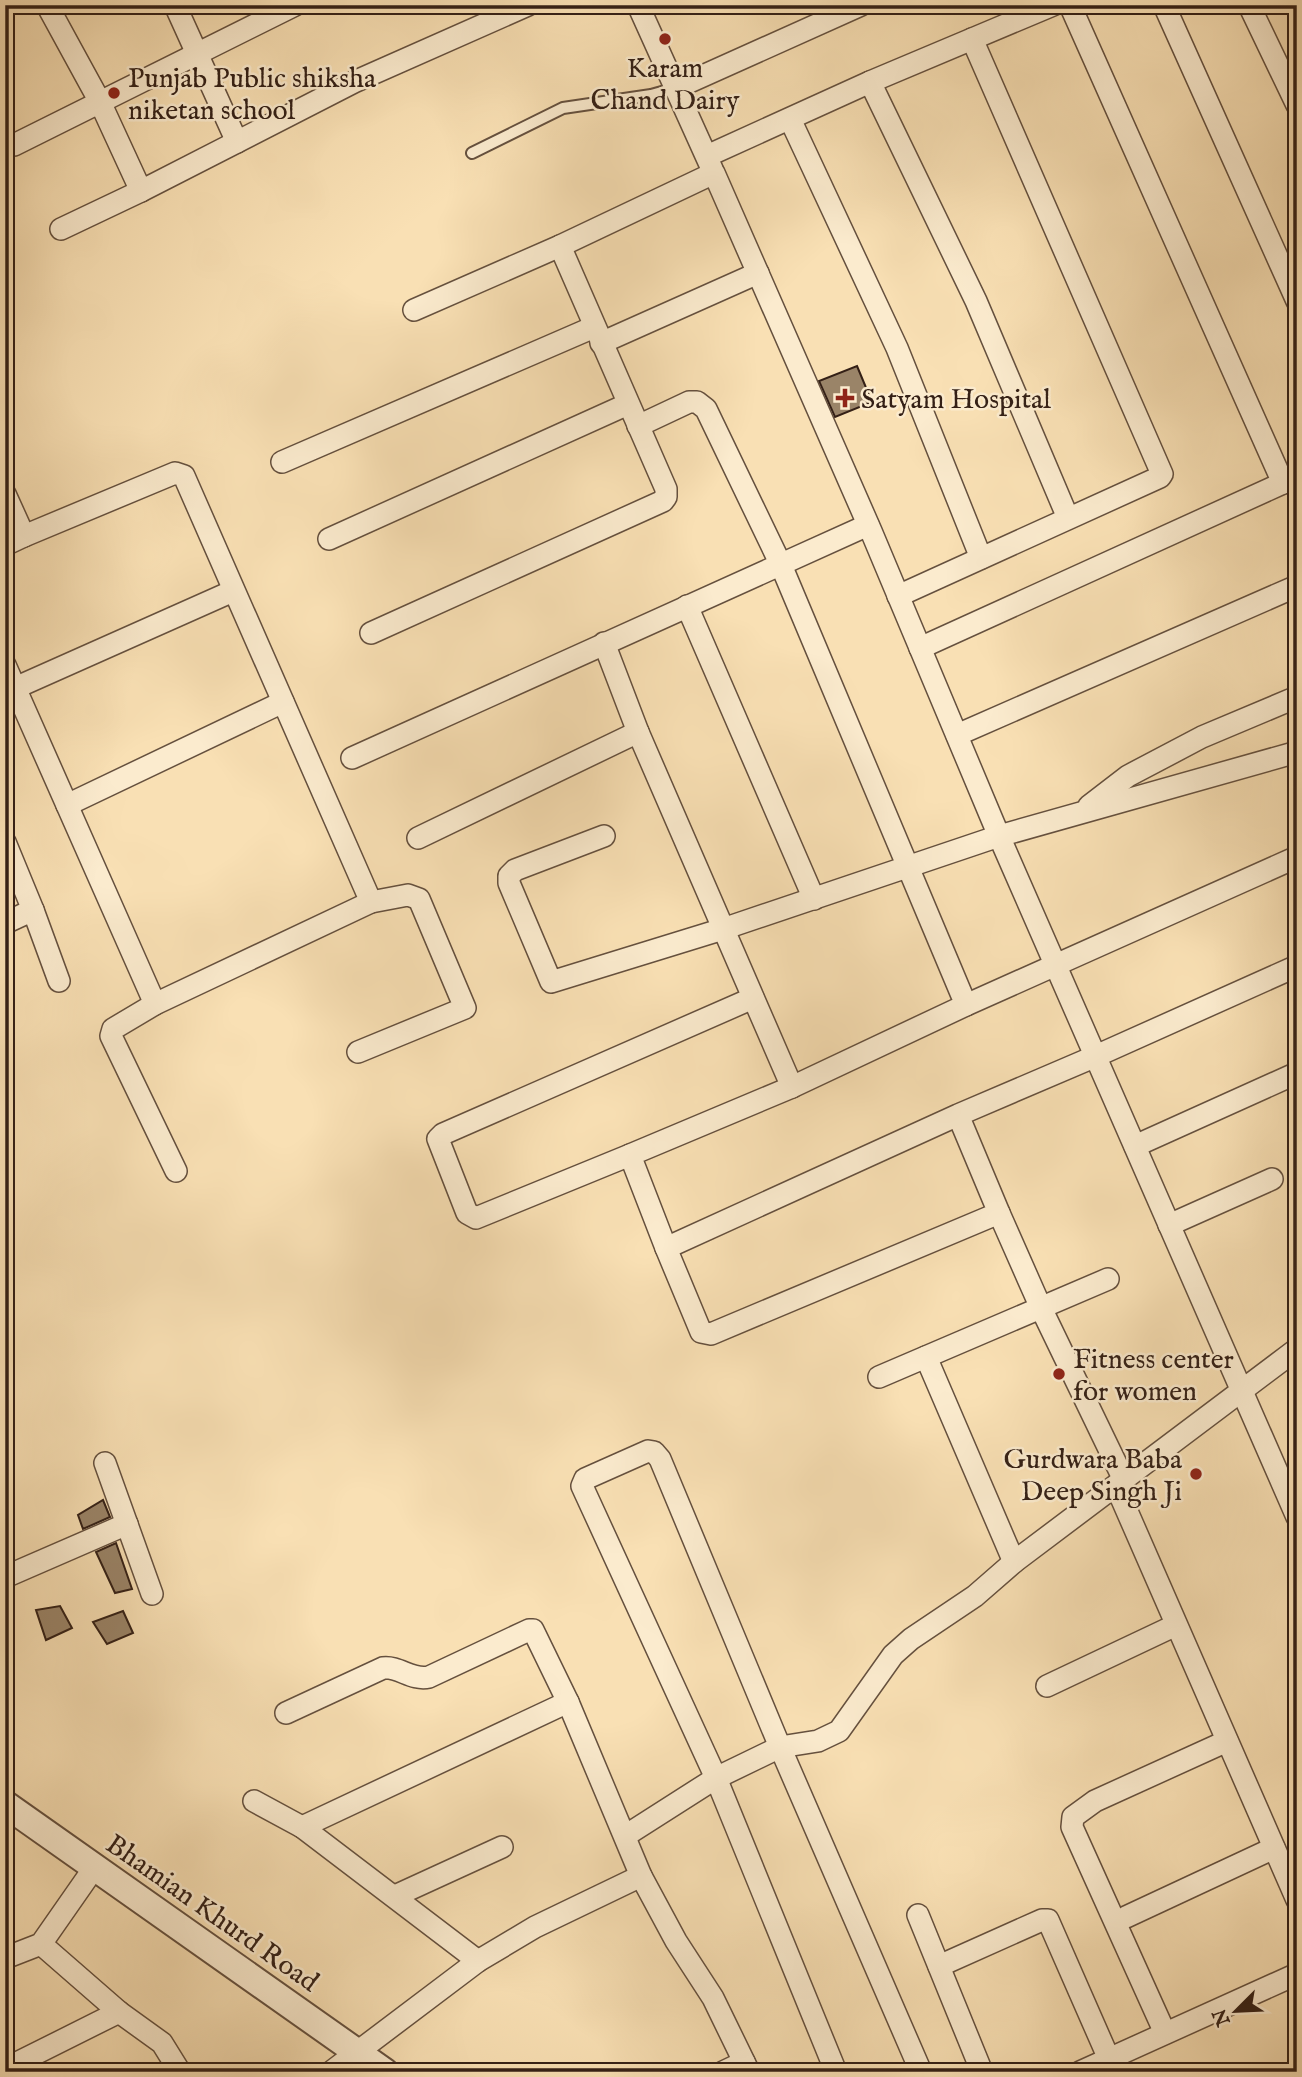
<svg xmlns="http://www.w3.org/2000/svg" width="1302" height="2077" font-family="'IM FELL English',serif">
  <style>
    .building { fill: #9a8468; stroke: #342016; stroke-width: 2 }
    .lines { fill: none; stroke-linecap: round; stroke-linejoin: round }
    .service-casing { stroke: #65503e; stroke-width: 14 }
    .minor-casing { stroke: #65503e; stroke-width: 24 }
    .tertiary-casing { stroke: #65503e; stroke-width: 30 }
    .service { stroke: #fbebce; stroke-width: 10 }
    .minor { stroke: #fbebce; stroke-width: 21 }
    .tertiary { stroke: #fbebce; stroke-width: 26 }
    .poi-dot { fill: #8f2418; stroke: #fbebce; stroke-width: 2.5 }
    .labels { text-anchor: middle; stroke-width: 5; stroke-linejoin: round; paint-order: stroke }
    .poi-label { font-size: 28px; fill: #342016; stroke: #fbebce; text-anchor: start }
    .street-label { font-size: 28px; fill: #342016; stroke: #fbebce }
  </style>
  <rect width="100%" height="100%" fill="#f9e0b4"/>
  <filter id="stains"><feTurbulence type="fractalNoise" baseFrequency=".00286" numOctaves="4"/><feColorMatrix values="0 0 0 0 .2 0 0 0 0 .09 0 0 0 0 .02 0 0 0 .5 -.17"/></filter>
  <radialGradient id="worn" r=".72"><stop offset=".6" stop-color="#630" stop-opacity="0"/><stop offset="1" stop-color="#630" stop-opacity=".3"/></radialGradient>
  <g class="building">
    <polygon points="857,366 872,402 835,417 819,381"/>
    <polygon points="103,1500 110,1517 83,1529 78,1515"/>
    <polygon points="116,1543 132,1589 115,1593 96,1552"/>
    <polygon points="60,1606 72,1628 46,1640 36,1610"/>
    <polygon points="123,1611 133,1633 107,1644 93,1622"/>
  </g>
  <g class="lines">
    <defs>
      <polyline id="service" points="472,153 563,108 651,95 676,88"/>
      <g id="minor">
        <polyline points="47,5 100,102 141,191"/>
        <polyline points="175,5 237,142"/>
        <polyline points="638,5 712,169"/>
        <polyline points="1070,5 1283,483 1297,477"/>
        <polyline points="1164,5 1297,301"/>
        <polyline points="1249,5 1297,105"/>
        <polyline points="870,82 976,301 1068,518"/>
        <polyline points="676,88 861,5"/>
        <polyline points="790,119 897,348 981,558"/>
        <polyline points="14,145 295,5"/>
        <polyline points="707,156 870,82 1053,5"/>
        <polyline points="61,229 141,191 354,82 528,5"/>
        <polyline points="414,310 560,246"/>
        <polyline points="601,343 758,273"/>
        <polyline points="638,426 689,402 697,402 706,409 781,565 966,1005 792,1087 630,1155 666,1248"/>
        <polyline points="282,462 594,327"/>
        <polyline points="5,494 24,536 5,545"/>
        <polyline points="24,536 175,473 184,476 371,902 155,1004 113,1029 111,1036 176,1171"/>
        <polyline points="329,539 628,404"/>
        <polyline points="898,596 1160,477 1162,474 972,39"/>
        <polyline points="687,606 814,899"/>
        <polyline points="371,633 663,501 666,497 666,489 560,246 714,173 871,531 999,836 1297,1517"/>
        <polyline points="604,643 638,732 792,1087"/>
        <polyline points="920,648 1283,483"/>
        <polyline points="5,665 155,1004"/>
        <polyline points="15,688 233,591"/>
        <polyline points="957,735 1297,586"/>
        <polyline points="352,758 868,525"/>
        <polyline points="67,805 283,702"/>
        <polyline points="1089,806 1128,776 1202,737 1297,697"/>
        <polyline points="604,836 515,870 509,876 509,883 551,982 723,929 999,836 1297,752"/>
        <polyline points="418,838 638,732"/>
        <polyline points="5,842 33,910"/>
        <polyline points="5,923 33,910 59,981"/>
        <polyline points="966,1005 1297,857"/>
        <polyline points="358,1052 465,1008 419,899 408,895 371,902"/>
        <polyline points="958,1115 999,1213 711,1334 701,1332 666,1248 958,1115 1096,1056 1297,966"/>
        <polyline points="1135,1146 1297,1073"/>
        <polyline points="630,1155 476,1218 467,1213 438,1139 443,1134 753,998"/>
        <polyline points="999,1213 1041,1308 1124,1480"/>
        <polyline points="1169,1225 1272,1179"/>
        <polyline points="926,1357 1014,1562 1297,1349"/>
        <polyline points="879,1377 1108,1279"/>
        <polyline points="105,1463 152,1594"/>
        <polyline points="1116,1486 1297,1900"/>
        <polyline points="5,1577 127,1524"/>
        <polyline points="1047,1686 1176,1625"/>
        <path d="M286,1713L383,1668C399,1666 412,1681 429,1677L529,1630H533L568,1702L641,1876L676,1941L713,1998L749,2072"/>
        <polyline points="254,1801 302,1827 478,1961"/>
        <polyline points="302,1827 568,1702"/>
        <polyline points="625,1836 716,1778 780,1747 818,1741 839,1731 893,1655 911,1639 975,1596 1014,1562"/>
        <polyline points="395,1896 502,1847"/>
        <polyline points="918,1915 982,2072"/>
        <polyline points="1126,1917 1274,1848"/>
        <polyline points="41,1944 119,2012 162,2043 180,2072"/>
        <polyline points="5,1958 41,1944 94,1868"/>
        <polyline points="939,1966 1042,1920 1048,1920 1109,2059"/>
        <polyline points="1165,2033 1072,1827 1073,1817 1095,1801 1227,1741"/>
        <polyline points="5,2069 119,2012"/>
        <polyline points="331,2072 478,1961 535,1927 641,1876"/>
        <polyline points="723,2072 744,2062"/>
        <polyline points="836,2072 716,1778 582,1486 585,1479 648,1451 654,1452 660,1459 780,1747 921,2072"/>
        <polyline points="1080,2072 1297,1974"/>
      </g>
      <polyline id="tertiary" points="5,1804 385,2072"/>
    </defs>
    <use href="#service" class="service-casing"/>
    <use href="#minor" class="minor-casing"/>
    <use href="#tertiary" class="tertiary-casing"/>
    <use href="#service" class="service"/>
    <use href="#minor" class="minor"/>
    <use href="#tertiary" class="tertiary"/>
  </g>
  <g class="poi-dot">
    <circle cx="665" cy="39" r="7"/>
    <circle cx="114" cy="93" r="7"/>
    <path d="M841.5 387.5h7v7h7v7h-7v7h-7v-7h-7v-7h7z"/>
    <circle cx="1059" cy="1374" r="7"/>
    <circle cx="1196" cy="1474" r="7"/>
  </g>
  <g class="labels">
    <g class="poi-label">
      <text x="665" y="77" text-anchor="middle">Karam<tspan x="665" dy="32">Chand Dairy</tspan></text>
      <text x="128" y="87">Punjab Public shiksha<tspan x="128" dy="32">niketan school</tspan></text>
      <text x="861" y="408">Satyam Hospital</text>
      <text x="1073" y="1368">Fitness center<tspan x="1073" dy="32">for women</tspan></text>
      <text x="1182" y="1468" text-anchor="end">Gurdwara Baba<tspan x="1182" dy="32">Deep Singh Ji</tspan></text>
    </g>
    <g class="street-label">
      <text transform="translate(213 1912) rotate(35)" y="10">Bhamian Khurd Road</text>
    </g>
  </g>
  <rect width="1302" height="2077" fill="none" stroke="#f9e0b4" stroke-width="28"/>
  <rect x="7" y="7" width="1288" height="2063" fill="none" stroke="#342016" stroke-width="3.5"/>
  <rect x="14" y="14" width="1274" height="2049" fill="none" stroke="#342016" stroke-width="2"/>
  <g transform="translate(1236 2011) rotate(246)" stroke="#fbebce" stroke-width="5" paint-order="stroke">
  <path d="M0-5L12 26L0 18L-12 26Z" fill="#342016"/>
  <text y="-10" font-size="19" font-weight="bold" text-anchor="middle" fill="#342016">N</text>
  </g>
  <rect width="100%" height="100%" filter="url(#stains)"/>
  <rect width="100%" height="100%" fill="url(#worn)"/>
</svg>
